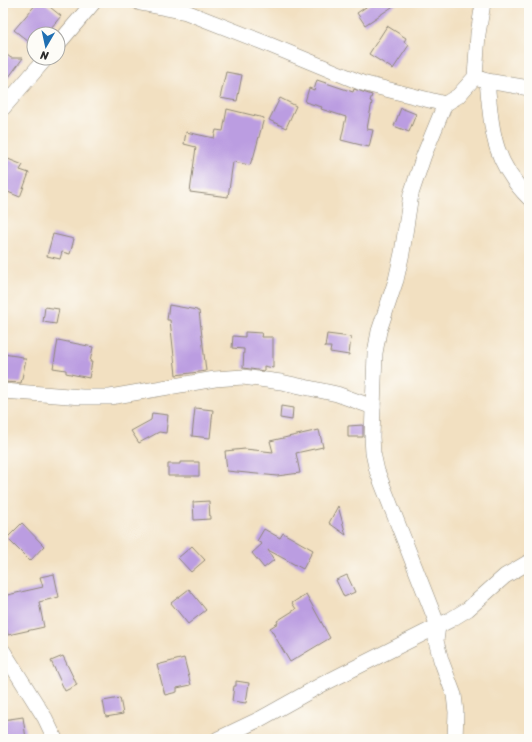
<svg xmlns="http://www.w3.org/2000/svg" width="532" height="742" font-family="Sriracha,sans-serif">
  <style>
    .building { fill: #bb9de1 }
    .lines { fill: none; stroke-linecap: round; stroke-linejoin: round }
    .minor-casing { stroke: #8e8676; stroke-width: 16 }
    .minor { stroke: #fff; stroke-width: 15 }
  </style>
  <rect width="100%" height="100%" fill="#fdfcf7"/>
  <filter id="ink" filterUnits="userSpaceOnUse"><feTurbulence type="fractalNoise" baseFrequency=".025" numOctaves="2"/><feDisplacementMap in="SourceGraphic" scale="8" xChannelSelector="R" yChannelSelector="G"/><feConvolveMatrix kernelMatrix="1 2 1 2 8 2 1 2 1" color-interpolation-filters="sRGB"/></filter>
  <filter id="wash" filterUnits="userSpaceOnUse"><feTurbulence type="fractalNoise" baseFrequency=".012" numOctaves="4" result="noise"/><feDisplacementMap in="SourceGraphic" scale="16" xChannelSelector="R" yChannelSelector="G"/><feGaussianBlur stdDeviation="0.9" result="paint"/><feColorMatrix in="noise" values="0 0 0 0 0 0 0 0 0 0 0 0 0 0 0 0 0 1.4 0 .05"/><feComposite in="paint" operator="in"/></filter>
  <g filter="url(#wash)">
    <rect width="100%" height="100%" fill="#f2e0c1"/>
    <g id="blocks">
      <g class="building">
        <polygon points="37,3 45,3 61,16 46,34 34,34 34,46 14,30"/>
        <polygon points="372,3 398,3 365,25 357,13"/>
        <polygon points="387,26 406,38 404,42 409,45 393,69 369,54"/>
        <polygon points="3,52 11,58 23,58 3,85"/>
        <polygon points="226,72 242,75 237,101 220,98"/>
        <polygon points="317,80 353,92 354,89 372,95 370,101 372,102 367,129 373,130 369,147 341,140 346,117 321,109 322,107 305,102 309,88 314,90"/>
        <polygon points="280,98 296,106 286,128 269,120"/>
        <polygon points="401,108 416,114 409,132 394,126"/>
        <polygon points="227,109 264,118 253,159 252,159 250,165 233,162 228,197 190,192 196,147 184,144 186,132 214,138 216,130 223,131"/>
        <polygon points="3,157 23,165 20,170 29,173 20,197 3,190"/>
        <polygon points="53,234 74,239 70,254 62,252 60,259 47,256"/>
        <polygon points="169,305 197,310 197,311 199,311 206,371 176,375 170,320 167,320"/>
        <polygon points="45,307 59,309 56,324 43,322"/>
        <polygon points="245,332 262,333 261,337 273,337 273,368 264,366 264,371 243,368 244,349 232,348 233,336 245,337"/>
        <polygon points="327,334 351,337 349,355 330,352 331,347 325,347"/>
        <polygon points="58,340 93,347 90,362 92,362 89,378 66,373 66,370 53,368"/>
        <polygon points="3,354 23,357 23,359 26,359 21,383 3,382"/>
        <polygon points="281,406 293,408 292,420 280,418"/>
        <polygon points="195,408 213,410 210,438 192,436"/>
        <polygon points="152,413 168,415 166,433 159,432 139,443 131,431 151,420"/>
        <polygon points="363,425 363,437 348,437 348,426"/>
        <polygon points="319,430 323,447 296,453 300,473 277,476 227,471 225,451 245,449 273,452 270,441"/>
        <polygon points="180,462 199,462 199,476 168,476 168,464 180,464"/>
        <polygon points="209,501 210,519 194,520 193,502"/>
        <polygon points="338,506 346,535 329,523"/>
        <polygon points="22,523 44,546 30,561 7,538"/>
        <polygon points="264,529 280,538 283,533 313,550 303,569 268,550 274,560 264,568 252,553 262,544 257,541"/>
        <polygon points="192,546 205,560 191,572 178,558"/>
        <polygon points="54,574 59,597 39,602 44,627 8,635 3,613 3,596 43,587 40,577"/>
        <polygon points="347,575 355,592 344,597 336,580"/>
        <polygon points="189,589 206,610 188,624 171,603"/>
        <polygon points="306,594 330,638 290,662 270,628 278,623 277,621 296,609 292,603"/>
        <polygon points="63,656 77,685 65,691 51,661"/>
        <polygon points="184,658 191,685 177,688 177,692 165,695 157,665"/>
        <polygon points="236,681 249,683 246,703 232,701 234,686 236,686"/>
        <polygon points="120,698 123,714 106,717 103,701"/>
        <polygon points="23,717 26,739 3,739 3,720"/>
      </g>
    </g>
  </g>
  <g filter="url(#ink)">
    <use href="#blocks" fill-opacity="0" stroke="#8e8676" stroke-width="1"/>
    <g class="lines">
      <defs>
        <g id="minor">
          <polyline points="140,3 186,12 265,43 362,83 445,104"/>
          <polyline points="58,44 93,3"/>
          <polyline points="478,78 487,81 529,88"/>
          <path d="M487,81C492,130 492,161 529,198"/>
          <polyline points="3,108 46,58"/>
          <polyline points="3,391 82,397 110,397 215,379 243,377 281,382 337,394 373,407"/>
          <polyline points="3,651 45,718 55,739"/>
          <polyline points="218,739 260,719 321,685 450,620 468,609 505,576 529,562"/>
          <polyline points="455,739 456,712 454,695 441,660 436,641 438,626 377,471 373,453 372,437 375,353 379,331 396,280 402,253 411,194 424,155 445,104 458,96 475,77 478,34 483,3"/>
        </g>
      </defs>
      <use href="#minor" class="minor-casing"/>
      <use href="#minor" class="minor"/>
    </g>
  </g>
  <rect width="532" height="742" fill="none" stroke="#fdfcf7" stroke-width="16"/>
  <g transform="translate(46 46) rotate(189)"><circle r="19" fill="#fdfcf7" stroke="#a9a8a5"/>
  <path d="M0-3L7 15L0 10L-7 15Z" fill="#1f6fb2"/>
  <text y="-6" font-size="11" font-weight="bold" text-anchor="middle" fill="#2b2b2b">N</text>
  </g>
</svg>
